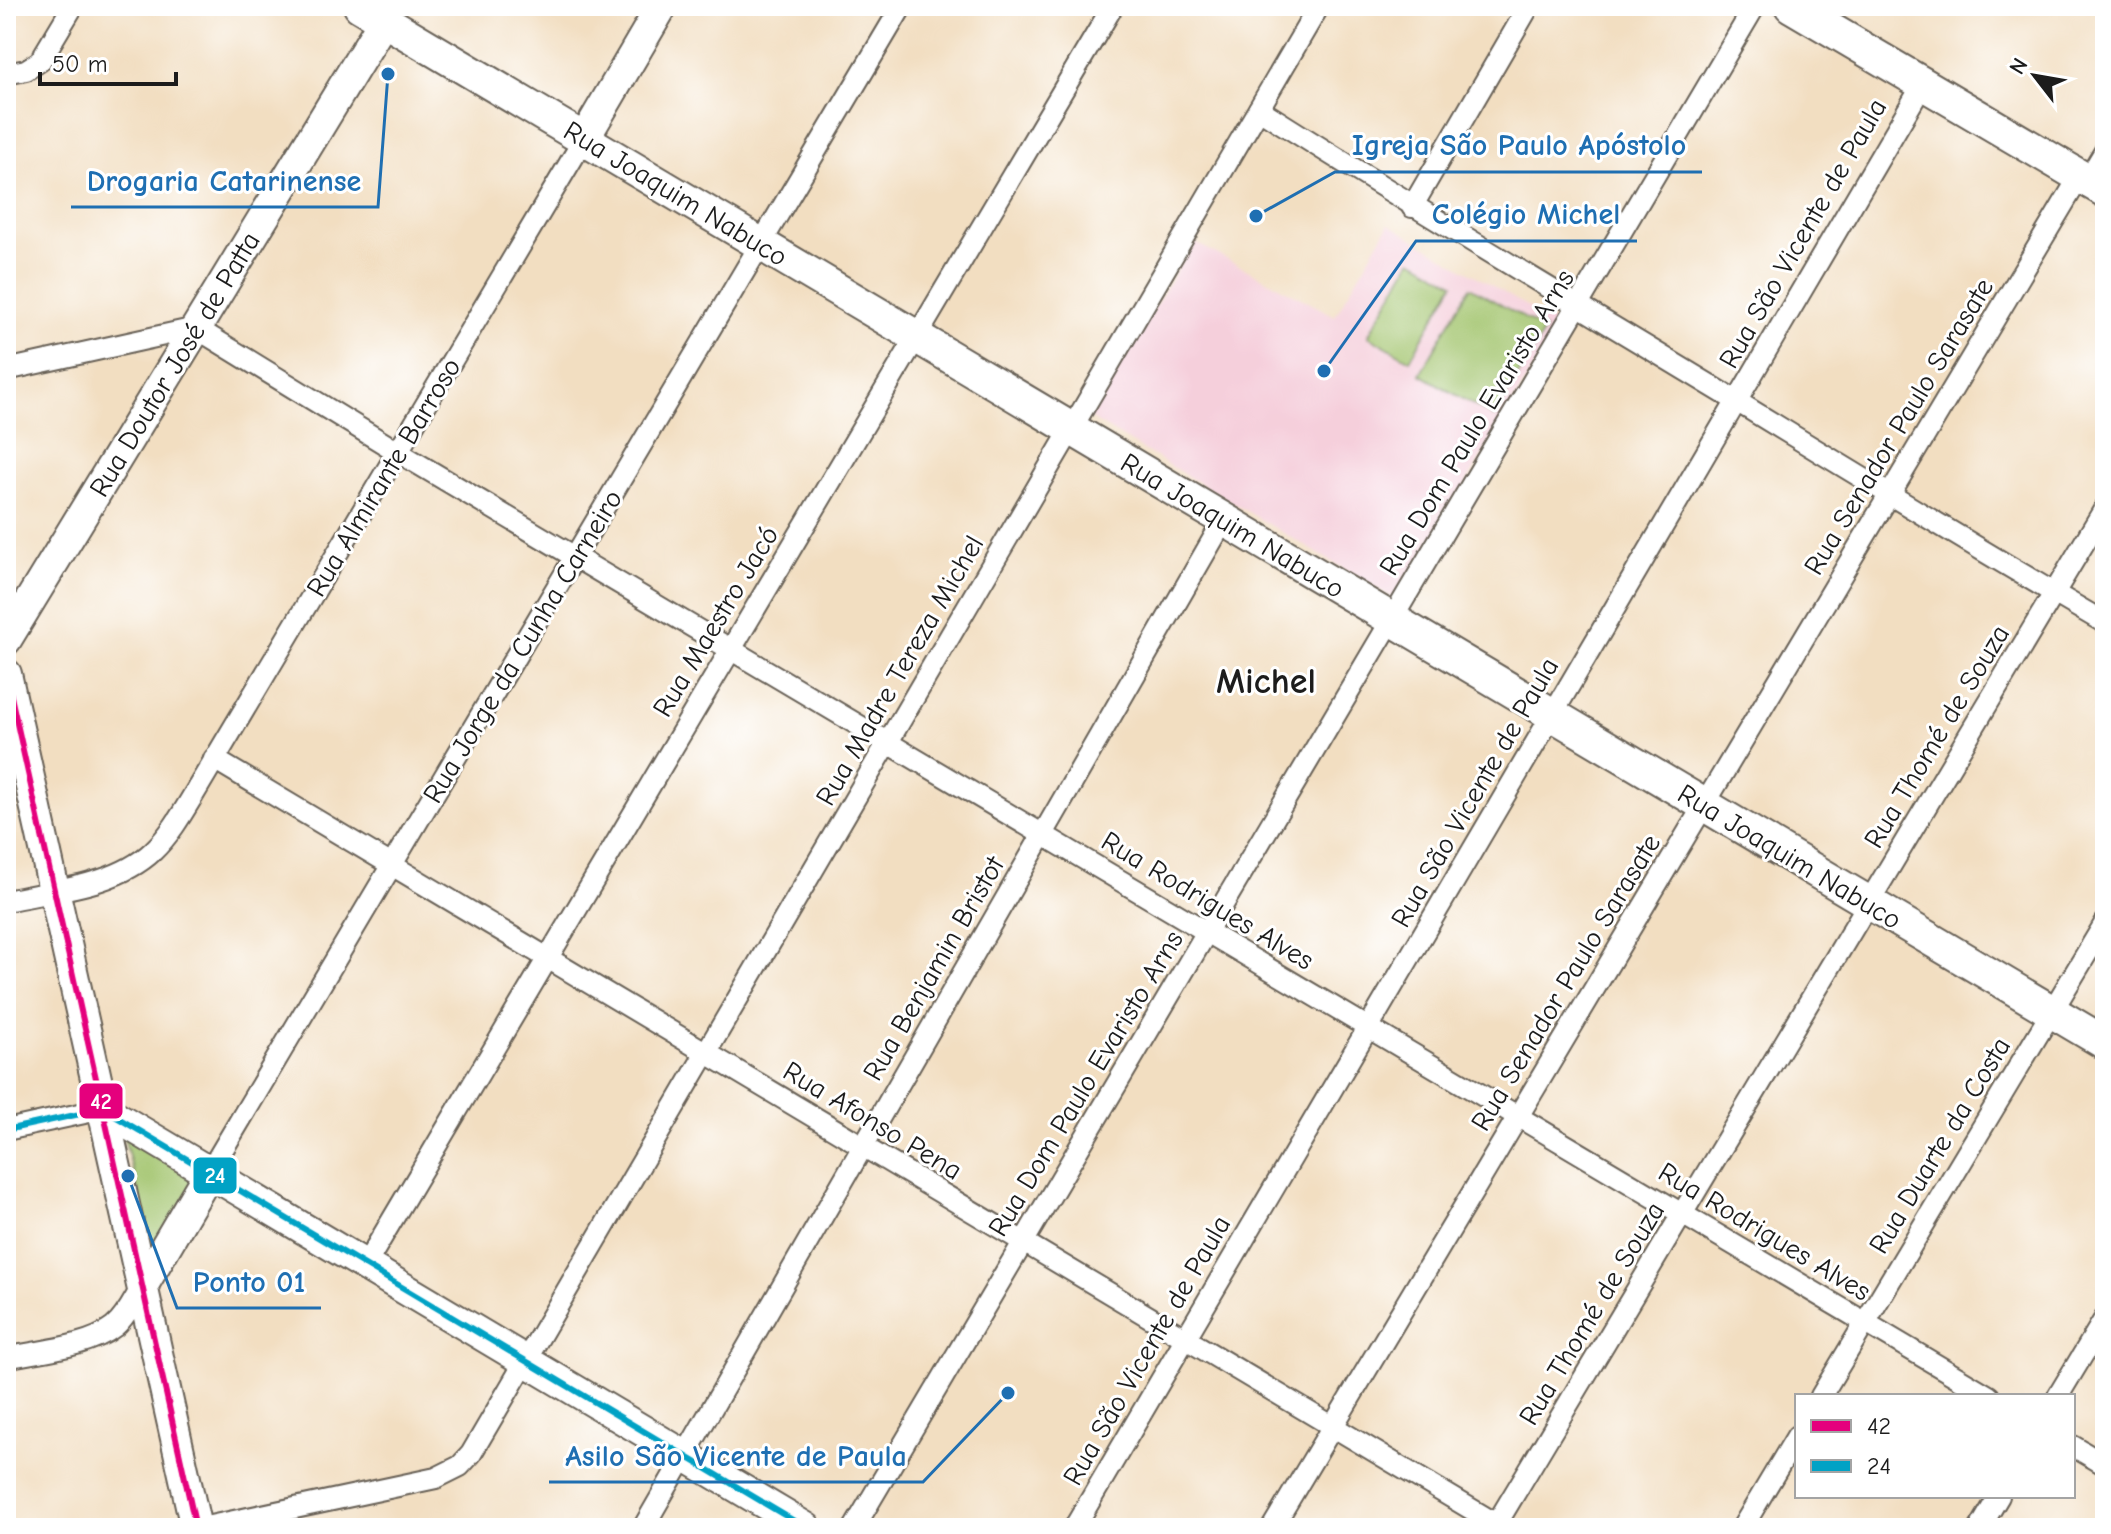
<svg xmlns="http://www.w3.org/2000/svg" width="2111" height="1534" font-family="'Comic Neue',sans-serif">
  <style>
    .built { fill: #f5cfdb }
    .green { fill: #a2c46d; stroke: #5f7044; stroke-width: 2 }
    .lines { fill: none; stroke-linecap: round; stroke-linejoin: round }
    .street-casing { stroke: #676056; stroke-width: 24 }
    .secondary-casing { stroke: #676056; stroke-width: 34 }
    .primary-casing { stroke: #676056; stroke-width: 36 }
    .street { stroke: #fff; stroke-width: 20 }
    .secondary { stroke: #fff; stroke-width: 30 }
    .primary { stroke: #fff; stroke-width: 32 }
    .bus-1-casing { stroke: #fff; stroke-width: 12 }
    .bus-2-casing { stroke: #fff; stroke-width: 12 }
    .bus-1 { stroke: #e5007d; stroke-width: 6 }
    .bus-2 { stroke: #01a2c5; stroke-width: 6 }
    .labels { text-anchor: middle; stroke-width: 6; stroke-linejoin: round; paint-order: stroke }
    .street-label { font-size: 28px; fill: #1c1c1c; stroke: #fff }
    .district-label { font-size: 36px; font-weight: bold; fill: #1c1c1c; stroke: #fff }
    .leader { fill: none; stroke: #1f6fb2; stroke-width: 3 }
    .callout-dot { fill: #1f6fb2; stroke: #fff; stroke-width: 3 }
    .callout-label { font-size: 30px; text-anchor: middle; font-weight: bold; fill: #1f6fb2; stroke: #fff; stroke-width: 6; stroke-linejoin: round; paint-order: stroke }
    .line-badge { stroke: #fff; stroke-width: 3 }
    .badge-label { font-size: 22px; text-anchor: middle; font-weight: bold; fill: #fff }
  </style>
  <rect width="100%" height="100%" fill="#fff"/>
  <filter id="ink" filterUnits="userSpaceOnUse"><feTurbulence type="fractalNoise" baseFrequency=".0125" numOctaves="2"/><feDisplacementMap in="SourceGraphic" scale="16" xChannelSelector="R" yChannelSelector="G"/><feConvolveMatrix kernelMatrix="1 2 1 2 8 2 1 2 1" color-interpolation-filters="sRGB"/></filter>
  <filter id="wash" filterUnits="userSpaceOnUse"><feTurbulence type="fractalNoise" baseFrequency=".006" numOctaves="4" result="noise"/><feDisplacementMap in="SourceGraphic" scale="32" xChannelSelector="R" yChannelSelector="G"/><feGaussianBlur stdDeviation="1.8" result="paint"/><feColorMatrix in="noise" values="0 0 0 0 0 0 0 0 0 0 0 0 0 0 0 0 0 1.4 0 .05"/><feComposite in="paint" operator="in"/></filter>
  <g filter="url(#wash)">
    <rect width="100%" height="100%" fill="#f2dec1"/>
    <polygon class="built" points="1389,224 1558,325 1398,601 1088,417 1194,242 1335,316"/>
    <g class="green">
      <polygon points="1412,259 1454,283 1410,360 1368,336"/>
      <polygon points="1470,287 1545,330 1494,417 1420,374"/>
      <polygon points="123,1134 201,1181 155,1256"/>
    </g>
  </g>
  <g filter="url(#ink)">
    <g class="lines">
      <defs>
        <g id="street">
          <polyline points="6,74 26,70 40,61 73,6"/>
          <path d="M1259,109C1417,210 1578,305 1738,402C1860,477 1982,551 2105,623"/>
          <polyline points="2087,181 2105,151"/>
          <polyline points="1412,207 1529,6"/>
          <polyline points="6,370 196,328 398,452 1989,1396"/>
          <polyline points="214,759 1503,1528"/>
          <path d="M6,901C54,890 116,886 153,851C170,835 182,814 194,794L584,139"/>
          <polyline points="6,1130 103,1109"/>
          <polyline points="210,1171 902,6"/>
          <polyline points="366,1264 1113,6"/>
          <path d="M6,1358C37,1351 89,1347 114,1327C127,1316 134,1299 143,1285"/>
          <polyline points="1821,1396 2105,923"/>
          <polyline points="2058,1396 2105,1318"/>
          <polyline points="2073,1446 2105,1465"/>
          <polyline points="201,1528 436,1478 460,1466 471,1454 1319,6"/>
          <polyline points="643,1528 1224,520"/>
          <polyline points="854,1528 1755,6"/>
          <polyline points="1074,1528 1923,84"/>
          <polyline points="1272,1528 2080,176"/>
          <polyline points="1494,1528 2105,508"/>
          <polyline points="1742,1528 1797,1436"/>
          <polyline points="1980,1528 1999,1496"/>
        </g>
        <g id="secondary">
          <polyline points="584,139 662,6"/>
          <polyline points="6,640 384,20"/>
          <polyline points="6,674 196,1528"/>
          <polyline points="103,1109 806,1528"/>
          <polyline points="143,1285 210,1171"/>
        </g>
        <g id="primary">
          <polyline points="360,6 2105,1043"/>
          <polyline points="1791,6 2105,191"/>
        </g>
      </defs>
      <use href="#street" class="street-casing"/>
      <use href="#secondary" class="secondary-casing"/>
      <use href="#primary" class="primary-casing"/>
      <use href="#street" class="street"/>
      <use href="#secondary" class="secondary"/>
      <use href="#primary" class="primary"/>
      <defs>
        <polyline id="bus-1" points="6,674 196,1528"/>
        <polyline id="bus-2" points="6,1130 103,1109 806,1528"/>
      </defs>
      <use href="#bus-1" class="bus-1-casing"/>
      <use href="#bus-2" class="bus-2-casing"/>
      <use href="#bus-1" class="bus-1"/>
      <use href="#bus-2" class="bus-2"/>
    </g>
  </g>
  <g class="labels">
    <g class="street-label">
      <text transform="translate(676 193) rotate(31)" y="10">Rua Joaquim Nabuco</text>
      <text transform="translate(1802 233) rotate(-60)" y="10">Rua São Vicente de Paula</text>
      <text transform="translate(174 364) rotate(-59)" y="10">Rua Doutor José de Patta</text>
      <text transform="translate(1476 422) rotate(-59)" y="10">Rua Dom Paulo Evaristo Arns</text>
      <text transform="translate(1898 426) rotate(-59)" y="10">Rua Senador Paulo Sarasate</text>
      <text transform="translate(383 477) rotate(-59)" y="10">Rua Almirante Barroso</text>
      <text transform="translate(1233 525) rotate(31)" y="10">Rua Joaquim Nabuco</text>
      <text transform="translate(715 621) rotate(-59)" y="10">Rua Maestro Jacó</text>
      <text transform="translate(522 646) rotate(-59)" y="10">Rua Jorge da Cunha Carneiro</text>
      <text transform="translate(899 670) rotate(-60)" y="10">Rua Madre Tereza Michel</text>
      <text transform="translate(1936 736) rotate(-59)" y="10">Rua Thomé de Souza</text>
      <text transform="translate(1474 792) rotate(-60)" y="10">Rua São Vicente de Paula</text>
      <text transform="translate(1790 856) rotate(31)" y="10">Rua Joaquim Nabuco</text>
      <text transform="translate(1208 900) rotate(31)" y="10">Rua Rodrigues Alves</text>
      <text transform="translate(933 968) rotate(-60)" y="10">Rua Benjamin Bristot</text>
      <text transform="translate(1565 982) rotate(-59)" y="10">Rua Senador Paulo Sarasate</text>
      <text transform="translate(1085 1083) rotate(-59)" y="10">Rua Dom Paulo Evaristo Arns</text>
      <text transform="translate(873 1120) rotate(31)" y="10">Rua Afonso Pena</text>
      <text transform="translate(1939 1145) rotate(-59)" y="10">Rua Duarte da Costa</text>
      <text transform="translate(1765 1231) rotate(31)" y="10">Rua Rodrigues Alves</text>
      <text transform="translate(1591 1313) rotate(-59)" y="10">Rua Thomé de Souza</text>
      <text transform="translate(1146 1350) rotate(-60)" y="10">Rua São Vicente de Paula</text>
    </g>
    <g class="district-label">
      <text x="1266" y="693">Michel</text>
    </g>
  </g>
  <path class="leader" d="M1256 216L1335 172H1702M388 74L378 207H71M1324 371L1416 241H1637M128 1176L177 1308H321M1008 1393L923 1482H549"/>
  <g class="callout-dot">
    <circle cx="1256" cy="216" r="8"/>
    <circle cx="388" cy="74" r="8"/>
    <circle cx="1324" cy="371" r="8"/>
    <circle cx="128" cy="1176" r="8"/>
    <circle cx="1008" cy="1393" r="8"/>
  </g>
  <g class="callout-label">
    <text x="1519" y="155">Igreja São Paulo Apóstolo</text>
    <text x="224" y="191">Drogaria Catarinense</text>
    <text x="1526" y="224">Colégio Michel</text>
    <text x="249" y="1292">Ponto 01</text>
    <text x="736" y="1466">Asilo São Vicente de Paula</text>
  </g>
  <g class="line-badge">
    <rect x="78" y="1082" width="46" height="38" rx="8" fill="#e5007d"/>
    <rect x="192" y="1156" width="46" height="39" rx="8" fill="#01a2c5"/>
  </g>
  <g class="badge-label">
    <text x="101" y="1109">42</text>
    <text x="215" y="1183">24</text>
  </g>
  <rect width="2111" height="1534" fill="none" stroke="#fff" stroke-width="32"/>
  <rect x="1795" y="1394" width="280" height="104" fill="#ffffff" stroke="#a4a4a4" stroke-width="2"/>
  <rect x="1811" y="1420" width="40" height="12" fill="#e5007d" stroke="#a4a4a4" stroke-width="2"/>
  <text x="1867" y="1434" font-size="24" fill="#1c1c1c">42</text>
  <rect x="1811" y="1460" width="40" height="12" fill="#01a2c5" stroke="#a4a4a4" stroke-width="2"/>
  <text x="1867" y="1474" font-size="24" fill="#1c1c1c">24</text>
  <g transform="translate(2035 76) rotate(301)" stroke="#ffffff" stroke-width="6" paint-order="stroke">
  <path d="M0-6L14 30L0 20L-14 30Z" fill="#1c1c1c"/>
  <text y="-12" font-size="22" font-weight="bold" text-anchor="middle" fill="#1c1c1c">N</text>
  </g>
  <path d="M40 72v12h136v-12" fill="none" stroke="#1c1c1c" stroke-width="4"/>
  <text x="52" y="72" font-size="24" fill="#1c1c1c" stroke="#ffffff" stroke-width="6" paint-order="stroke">50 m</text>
</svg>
